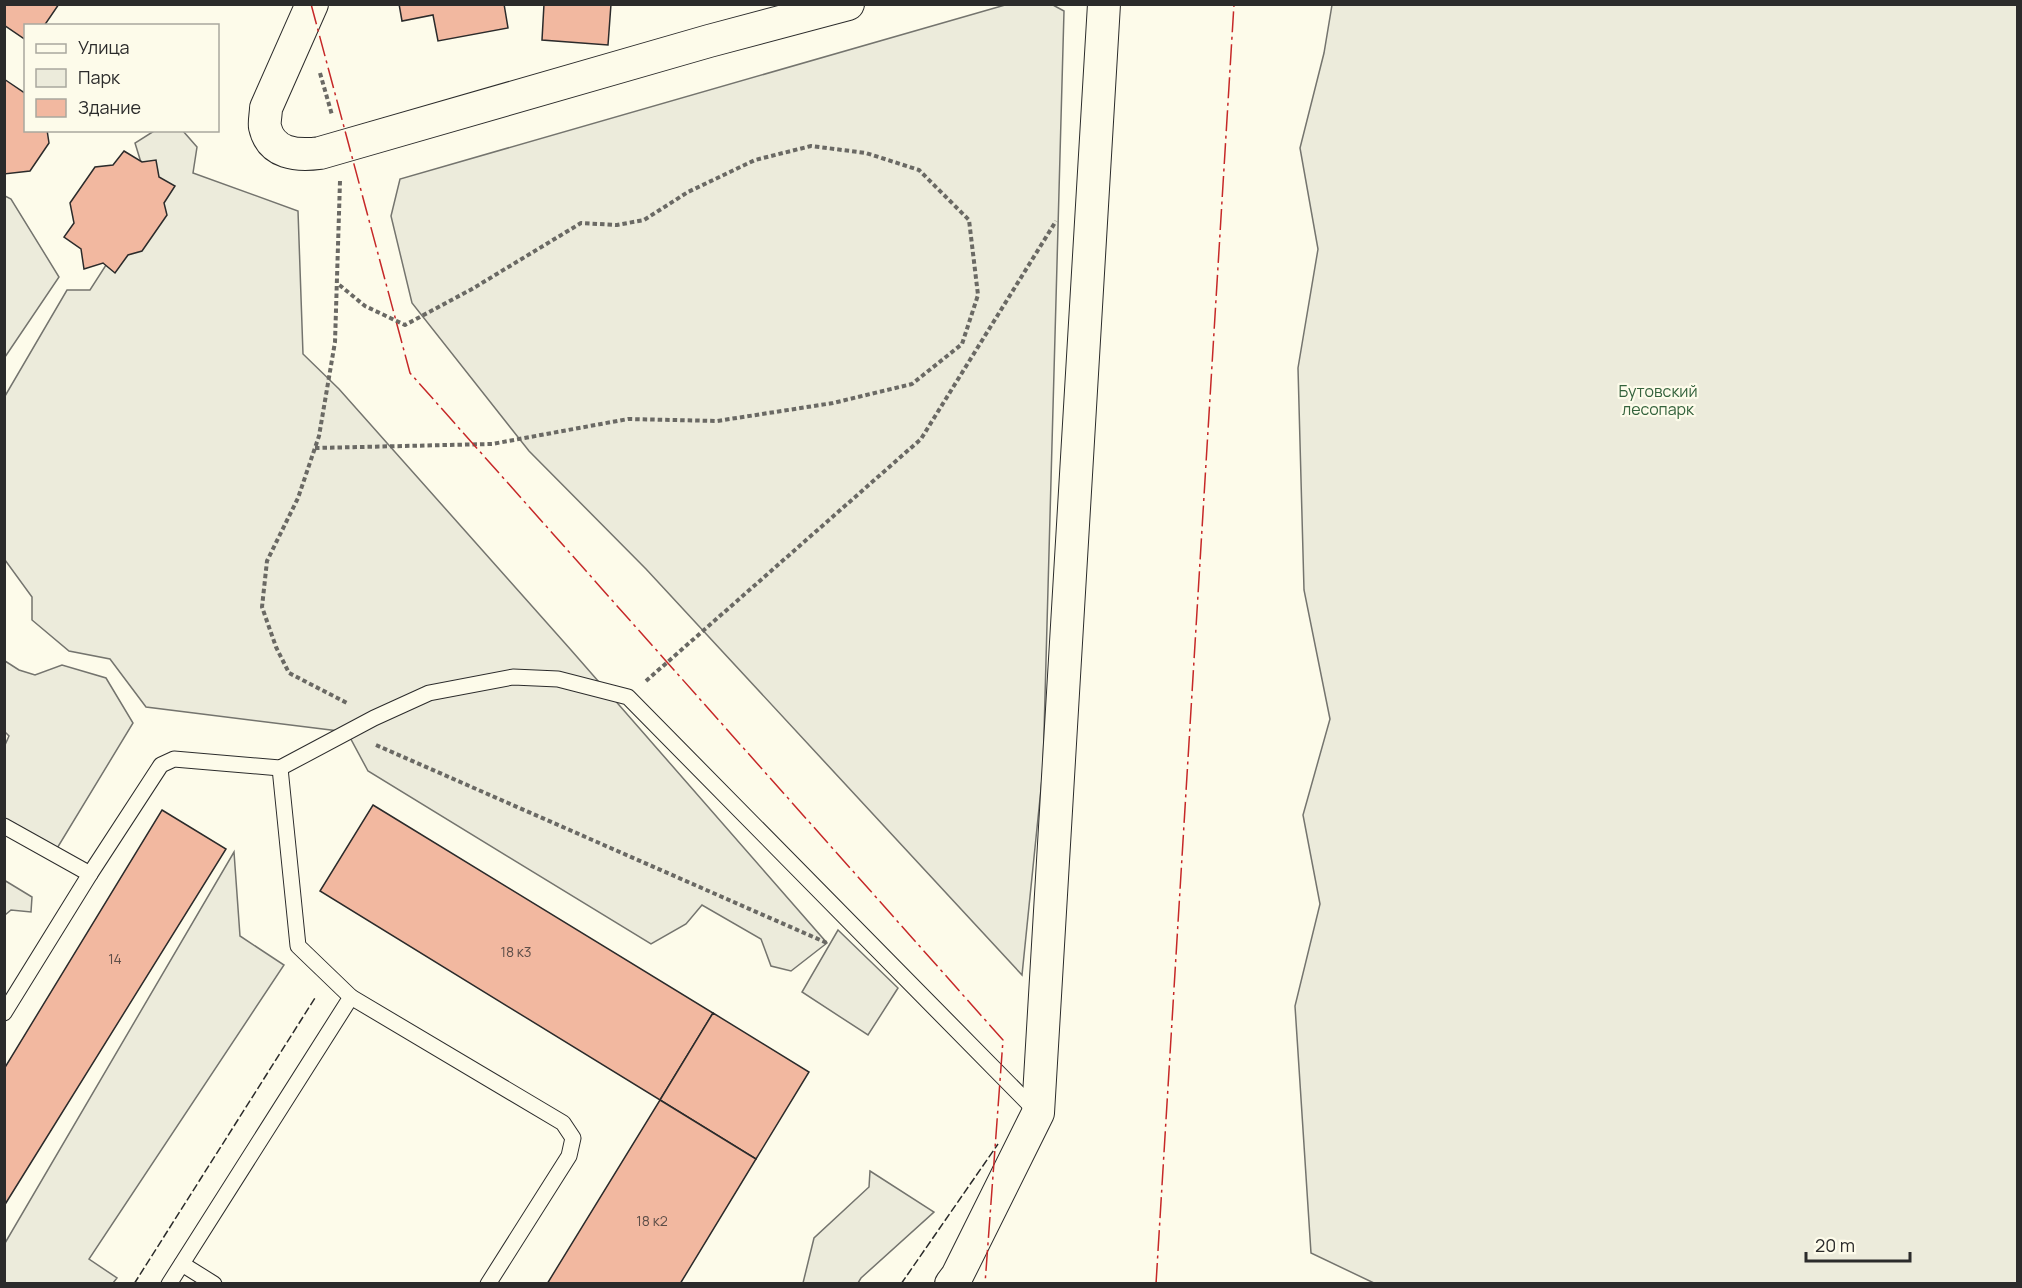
<svg xmlns="http://www.w3.org/2000/svg" width="2022" height="1288" font-family="Manrope,sans-serif">
  <style>
    .green { fill: #ecebdb; stroke: #74746e; stroke-width: 1.5 }
    .building { fill: #f2b8a0; stroke: #2b2b2b; stroke-width: 1.5 }
    .lines { fill: none; stroke-linecap: round; stroke-linejoin: round }
    .service-casing { stroke: #2b2b2b; stroke-width: 17 }
    .minor-casing { stroke: #2b2b2b; stroke-width: 34 }
    .path { stroke: #6a6964; stroke-width: 4; stroke-dasharray: 4.5 3; stroke-linecap: butt }
    .service { stroke: #fdfbea; stroke-width: 15 }
    .minor { stroke: #fdfbea; stroke-width: 32 }
    .fence { stroke: #2b2b2b; stroke-width: 1.5; stroke-dasharray: 8 3; stroke-linecap: butt }
    .power { stroke: #c62828; stroke-width: 1.5; stroke-dasharray: 21 4.5 3 4.5; stroke-linecap: butt }
    .labels { text-anchor: middle; stroke-width: 4.5; stroke-linejoin: round; paint-order: stroke }
    .number-label { font-size: 14px; fill: #5d4e48 }
    .park-label { font-size: 16px; fill: #34623c; stroke: #fdfbea }
  </style>
  <rect width="100%" height="100%" fill="#fdfbea"/>
  <g class="green">
    <polygon points="1005,5 1053,5 1064,11 1043,769 1022,975 646,569 529,451 412,303 391,216 400,179"/>
    <polygon points="1332,5 2017,5 2017,1283 1376,1284 1311,1253 1295,1006 1320,904 1303,815 1330,719 1304,590 1298,368 1318,249 1300,148 1324,53"/>
    <polygon points="154,131 183,131 197,147 193,173 298,211 303,354 339,389 571,650 827,943 791,971 771,966 761,939 702,905 686,924 651,944 368,771 347,732 146,707 110,659 69,651 32,620 32,597 5,560 5,396 67,290 90,290 151,195 135,143"/>
    <polygon points="5,196 11,199 59,277 5,357"/>
    <polygon points="5,661 19,670 35,675 62,665 106,678 133,723 53,855 5,829 5,745 9,736 5,732"/>
    <polygon points="234,852 240,936 284,965 89,1259 117,1278 113,1283 5,1283 5,1243"/>
    <polygon points="4,880 32,897 31,912 11,910 5,915"/>
    <polygon points="838,930 898,988 868,1035 802,992"/>
    <polygon points="870,1171 934,1212 861,1278 858,1283 803,1283 814,1238 869,1187"/>
  </g>
  <g class="building">
    <polygon points="4,4 59,4 44,26 26,26 26,40 4,25"/>
    <polygon points="399,4 504,4 508,28 438,41 433,15 402,21"/>
    <polygon points="544,4 611,4 608,45 542,40"/>
    <polygon points="4,79 26,94 26,130 47,130 49,143 30,171 4,174"/>
    <polygon points="124,151 142,162 156,160 159,177 175,186 164,203 167,215 142,251 128,255 115,273 103,263 84,269 81,249 64,237 74,223 70,203 95,167 113,165"/>
    <polygon points="373,805 713,1013 660,1100 320,891"/>
    <polygon points="162,810 226,849 4,1206 4,1069"/>
    <polygon points="713,1013 809,1072 756,1159 660,1100"/>
    <polygon points="660,1100 756,1159 680,1284 547,1284"/>
  </g>
  <g class="lines">
    <defs>
      <g id="service">
        <polyline points="4,826 90,874"/>
        <polyline points="351,997 563,1123 573,1138 569,1156 488,1284"/>
        <polyline points="4,1013 90,874 161,765 174,759 280,768 374,718 429,693 513,677 558,679 628,697 1036,1111"/>
        <polyline points="182,1264 214,1284"/>
        <polyline points="169,1284 351,997 298,946 280,768"/>
      </g>
      <g id="minor">
        <path d="M312,4L266,108C266,114 264,122 265,127C271,154 297,156 320,153L709,41L848,4"/>
        <polyline points="951,1284 957,1276 1038,1113 1104,4"/>
      </g>
    </defs>
    <use href="#service" class="service-casing"/>
    <use href="#minor" class="minor-casing"/>
    <g class="path">
      <polyline points="320,73 332,115"/>
      <polyline points="340,181 335,342 319,436 298,498 267,561 262,607 276,647 289,673 347,703"/>
      <polyline points="315,448 492,444 628,419 717,421 833,403 912,384 962,344 978,295 969,220 919,170 866,153 811,146 755,160 688,192 644,220 617,225 581,223 472,289 405,325 365,306 337,283"/>
      <polyline points="646,681 921,439 1056,221"/>
      <polyline points="376,745 827,943"/>
    </g>
    <use href="#service" class="service"/>
    <use href="#minor" class="minor"/>
    <g class="fence">
      <polyline points="134,1284 315,998"/>
      <polyline points="901,1284 998,1144"/>
    </g>
    <g class="power">
      <polyline points="311,4 410,373 1003,1040 985,1284"/>
      <polyline points="1156,1284 1234,4"/>
    </g>
  </g>
  <g class="labels">
    <g class="number-label">
      <text x="516" y="957">18 к3</text>
      <text x="115" y="964">14</text>
      <text x="652" y="1226">18 к2</text>
    </g>
    <g class="park-label">
      <text x="1658" y="397">Бутовский<tspan x="1658" dy="18">лесопарк</tspan></text>
    </g>
  </g>
  <rect width="2022" height="1288" fill="none" stroke="#2b2b2b" stroke-width="12"/>
  <rect x="24" y="24" width="195" height="108" fill="#fdfbea" stroke="#a9a89e" stroke-width="1.5"/>
  <rect x="36" y="44" width="30" height="9" fill="#fdfbea" stroke="#a9a89e" stroke-width="1.5"/>
  <text x="78" y="54" font-size="18" fill="#2b2b2b">Улица</text>
  <rect x="36" y="69" width="30" height="18" fill="#ecebdb" stroke="#a9a89e" stroke-width="1.5"/>
  <text x="78" y="84" font-size="18" fill="#2b2b2b">Парк</text>
  <rect x="36" y="99" width="30" height="18" fill="#f2b8a0" stroke="#a9a89e" stroke-width="1.5"/>
  <text x="78" y="114" font-size="18" fill="#2b2b2b">Здание</text>
  <path d="M1806 1252v9h104v-9" fill="none" stroke="#2b2b2b" stroke-width="3"/>
  <text x="1815" y="1252" font-size="18" fill="#2b2b2b" stroke="#fdfbea" stroke-width="4.5" paint-order="stroke">20 m</text>
</svg>
